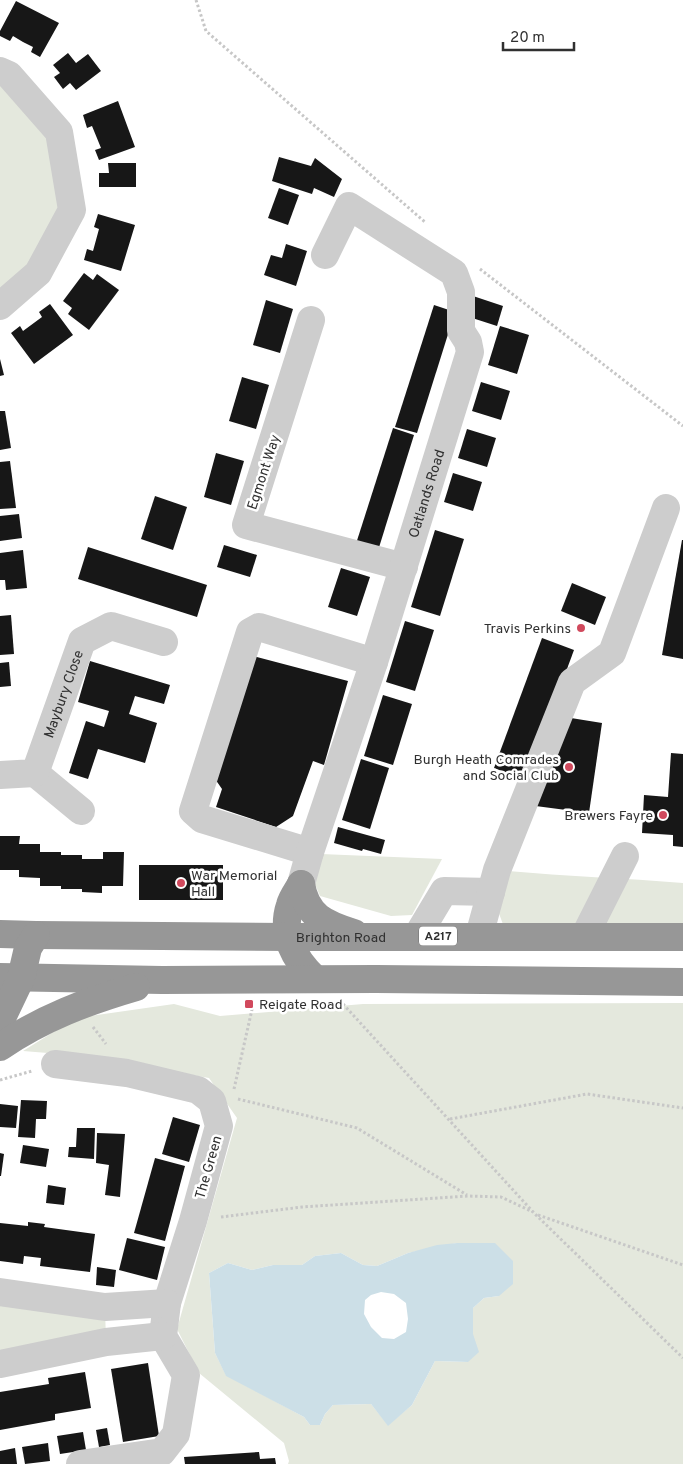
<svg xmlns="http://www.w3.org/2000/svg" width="683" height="1464" font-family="Overpass,sans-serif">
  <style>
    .green { fill: #e4e8dd; fill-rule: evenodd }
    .water { fill: #ccdfe7; fill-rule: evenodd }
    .building { fill: #171717 }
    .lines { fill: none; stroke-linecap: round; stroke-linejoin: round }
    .path { stroke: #c7c7c7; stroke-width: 3; stroke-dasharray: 2.5 2.5; stroke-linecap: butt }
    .minor { stroke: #cdcdcd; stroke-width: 28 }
    .highway { stroke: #979797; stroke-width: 28 }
    .poi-dot { fill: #d1495d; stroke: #fff; stroke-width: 2 }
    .labels { text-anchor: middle; stroke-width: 5; stroke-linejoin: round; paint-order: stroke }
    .shield { fill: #fff; stroke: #6e6e6e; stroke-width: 1 }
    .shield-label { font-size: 12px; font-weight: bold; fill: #303030 }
    .street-label { font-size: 14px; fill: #303030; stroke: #fff }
    .poi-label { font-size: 14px; fill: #303030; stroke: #fff; text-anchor: end }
  </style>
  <rect width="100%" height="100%" fill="#fff"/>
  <g class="green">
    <polygon points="0,71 59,132 72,210 0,306"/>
    <polygon points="321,854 442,859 412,915 391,916 320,896 315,884"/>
    <path d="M497,870C559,876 621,878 683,883V928L504,927L491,892Z"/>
    <path d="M683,1003V1464H288L289,1461L284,1443L199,1373L177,1329L237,1118L209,1078L85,1056L23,1051L76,1018L174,1004L220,1016L363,1004ZM457,1243H467L499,1296L484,1298L473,1308V1334L468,1362L435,1361L412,1405L388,1425L371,1404L333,1405L325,1414L320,1425H310L304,1417L226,1375L215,1353L209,1273L228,1263L252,1270L273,1265H302L315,1256L341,1253L363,1265L377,1266L408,1253Z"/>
    <polygon points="0,1292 105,1307 106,1342 0,1371"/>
  </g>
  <path class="water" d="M457,1243H495L513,1261V1284L499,1296L484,1298L473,1308V1334L479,1352L468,1362L435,1361L412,1405L388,1426L371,1404L333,1405L325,1414L320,1425H310L304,1417L226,1376L215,1353L209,1273L228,1263L252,1270L273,1265H302L315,1256L341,1253L363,1265L377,1266L408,1253L437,1245ZM381,1292L394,1294L406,1303L408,1319L406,1332L394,1339L382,1338L371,1327L364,1314L365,1300L371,1295Z"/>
  <g class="building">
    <polygon points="16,1 59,23 40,57 31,52 33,47 23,42 13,36 10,41 0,36 0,31"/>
    <polygon points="68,53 76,63 88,54 101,71 76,90 70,83 63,89 54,77 60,73 53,65"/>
    <polygon points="118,101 135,147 99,160 95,150 101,148 92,126 87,128 83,115"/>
    <polygon points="279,157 311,166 315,158 342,179 334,197 314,188 312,194 272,181"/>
    <polygon points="108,163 136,163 136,187 99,187 99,173 109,173"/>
    <polygon points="279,188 299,195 288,225 268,218"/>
    <polygon points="98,214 135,225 121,271 84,260 87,249 93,251 99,229 94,227"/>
    <polygon points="286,244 307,251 296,286 264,275 271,255 282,258"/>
    <polygon points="84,273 93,280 97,274 119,290 89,330 68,314 72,308 63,301"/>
    <polygon points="473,296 503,306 497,326 466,316"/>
    <polygon points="266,300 293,309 280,353 253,345"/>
    <polygon points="50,304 73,335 34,364 11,333 20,326 23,331 42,317 39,312"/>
    <polygon points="434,305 455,312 417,433 395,427"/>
    <polygon points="500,326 529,335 517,374 488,365"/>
    <polygon points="0,359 4,375 0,376"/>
    <polygon points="242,377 269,385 256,429 229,421"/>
    <polygon points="481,382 510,391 501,420 472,411"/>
    <polygon points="0,411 5,411 11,448 0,450"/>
    <polygon points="393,428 414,435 376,557 354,550"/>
    <polygon points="467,429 496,438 487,467 458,458"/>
    <polygon points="216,453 244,461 231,505 204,497"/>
    <polygon points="10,461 16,508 0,509 0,462"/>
    <polygon points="453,473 482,482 473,511 444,502"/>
    <polygon points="155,496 187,507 173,550 141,539"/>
    <polygon points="19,514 22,538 0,541 0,516"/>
    <polygon points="435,530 464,539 440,616 411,607"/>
    <polygon points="682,540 683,540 683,659 662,655"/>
    <polygon points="224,545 257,555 250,577 217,567"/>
    <polygon points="88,547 207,585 197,617 78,579"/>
    <polygon points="23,550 27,588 6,590 5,580 0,580 0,553"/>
    <polygon points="341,568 370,577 357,616 328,607"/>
    <polygon points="572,583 606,597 595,625 561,611"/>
    <polygon points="11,615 14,654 0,655 0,616"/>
    <polygon points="405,621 434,630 415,691 386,682"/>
    <polygon points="542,638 574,650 526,780 494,768"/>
    <polygon points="253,656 348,681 324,765 313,761 293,816 276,827 216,807 222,789 213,776"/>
    <polygon points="90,661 170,685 164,704 135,696 129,714 157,723 145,763 98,749 88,779 69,773 86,721 104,727 109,711 78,702"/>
    <polygon points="9,662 11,686 0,687 0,663"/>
    <polygon points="383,695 412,704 393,765 364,756"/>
    <polygon points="571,718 602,723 589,813 528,805"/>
    <polygon points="671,753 683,754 683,847 673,846 673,835 642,833 644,795 668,797"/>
    <polygon points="361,759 389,768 370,829 342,820"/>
    <polygon points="338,827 385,840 381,854 363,849 362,851 334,843"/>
    <polygon points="0,836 20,836 19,844 40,844 40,852 61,852 61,855 82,855 82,859 103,859 103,852 124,852 123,886 102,886 102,893 82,892 82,889 61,889 61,886 40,886 40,878 19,877 19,870 0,870"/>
    <rect x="139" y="865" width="84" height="35"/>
    <polygon points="21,1100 47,1101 46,1119 36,1119 35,1138 18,1137"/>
    <polygon points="0,1104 18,1106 16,1128 0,1127"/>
    <polygon points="173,1117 200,1125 189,1162 162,1154"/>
    <polygon points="77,1128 95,1128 94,1159 68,1157 69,1147 76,1147"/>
    <polygon points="97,1133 125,1134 120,1197 105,1195 109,1165 96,1163"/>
    <polygon points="23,1145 49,1149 46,1167 20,1163"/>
    <polygon points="0,1153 4,1154 1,1176 0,1176"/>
    <polygon points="155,1158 185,1166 165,1241 134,1233"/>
    <polygon points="48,1185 66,1188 64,1205 46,1203"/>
    <polygon points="28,1222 45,1224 44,1227 95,1234 90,1272 40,1266 41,1258 24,1256 23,1264 0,1261 0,1223 28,1226"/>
    <polygon points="127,1238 165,1247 157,1280 119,1270"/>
    <polygon points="97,1267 116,1270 114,1287 96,1285"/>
    <polygon points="148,1363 159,1436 123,1442 111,1369"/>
    <polygon points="85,1372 91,1408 55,1414 55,1420 0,1430 0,1392 49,1384 48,1378"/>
    <polygon points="107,1428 110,1445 99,1447 96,1430"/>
    <polygon points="83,1432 86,1450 60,1454 57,1436"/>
    <polygon points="48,1443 50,1461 25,1464 22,1447"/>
    <polygon points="15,1448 17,1464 0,1464 0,1451"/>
    <polygon points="259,1452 260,1459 275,1458 276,1464 185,1464 184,1457"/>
  </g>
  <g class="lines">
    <g class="path">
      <polyline points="196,0 206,31 426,223"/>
      <polyline points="480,269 683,426"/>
      <polyline points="343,1004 535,1214 683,1358"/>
      <polyline points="93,1027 106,1044"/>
      <polyline points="0,1080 32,1071"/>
      <polyline points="234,1089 253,1005"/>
      <polyline points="238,1099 357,1128 467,1195"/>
      <polyline points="450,1119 587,1094 683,1108"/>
      <polyline points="538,1215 683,1265"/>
      <polyline points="221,1217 302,1207 468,1196 501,1197 533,1212"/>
    </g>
    <g class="minor">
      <polyline points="0,71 9,75 59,132 72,210 38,273 0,306"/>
      <polyline points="311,320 246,525 404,567"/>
      <polyline points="35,773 81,811"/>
      <path id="s1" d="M0,775L35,773L82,641L111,626L164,642"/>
      <polyline points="310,852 202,819 193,811 250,632 259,627 374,662"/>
      <path id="s2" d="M301,884L310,852L374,662L470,352L468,342L461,331V292L454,273L349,206L325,255"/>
      <polyline points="417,936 444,891 491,892"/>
      <polyline points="479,936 497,870 572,682 612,653 666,508"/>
      <polyline points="584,937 625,856"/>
      <polyline points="55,1064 127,1073 198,1090 212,1101 219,1126 193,1221 167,1303 163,1336 186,1375 176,1434 162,1452 80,1464"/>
      <polyline points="0,1292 105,1307 167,1303"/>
      <polyline points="0,1364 106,1342 163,1336"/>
    </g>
    <g class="highway">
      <path d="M301,884C298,890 292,897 290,905C280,934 295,960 315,979"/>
      <path d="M301,884C306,916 325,924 354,933"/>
      <path id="s3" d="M0,934L36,935L289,937H683"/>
      <polyline points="0,977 162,980 376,979 683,982"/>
      <polyline points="0,1022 21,978 28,948 36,935"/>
      <path d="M0,1047C42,1018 88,1001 136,987"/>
    </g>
  </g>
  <g class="poi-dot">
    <circle cx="581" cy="628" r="5"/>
    <circle cx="569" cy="767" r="5"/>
    <circle cx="663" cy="815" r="5"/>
    <circle cx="181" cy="883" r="5"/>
    <rect x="244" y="999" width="10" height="10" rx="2.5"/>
  </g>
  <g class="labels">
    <rect class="shield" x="419" y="926.5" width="38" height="19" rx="4"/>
    <g class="shield-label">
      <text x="438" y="940">A217</text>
    </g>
    <g class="street-label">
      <text transform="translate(263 472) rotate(-72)" y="5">Egmont Way</text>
      <text dy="5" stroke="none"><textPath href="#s2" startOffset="410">Oatlands Road</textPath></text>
      <text dy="5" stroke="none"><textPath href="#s1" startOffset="119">Maybury Close</textPath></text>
      <text dy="5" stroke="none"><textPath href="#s3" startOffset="341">Brighton Road</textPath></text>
      <text transform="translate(208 1167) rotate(-74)" y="5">The Green</text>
    </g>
    <g class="poi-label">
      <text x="571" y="633">Travis Perkins</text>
      <text x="559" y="764">Burgh Heath Comrades<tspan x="559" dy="16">and Social Club</tspan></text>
      <text x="653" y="820">Brewers Fayre</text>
      <text x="191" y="880" text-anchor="start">War Memorial<tspan x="191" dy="16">Hall</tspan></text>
      <text x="259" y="1009" text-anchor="start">Reigate Road</text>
    </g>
  </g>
  <path d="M503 42v8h71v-8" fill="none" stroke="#303030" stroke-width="2.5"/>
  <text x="510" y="42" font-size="15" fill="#303030" stroke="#ffffff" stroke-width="4" paint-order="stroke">20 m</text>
</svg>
